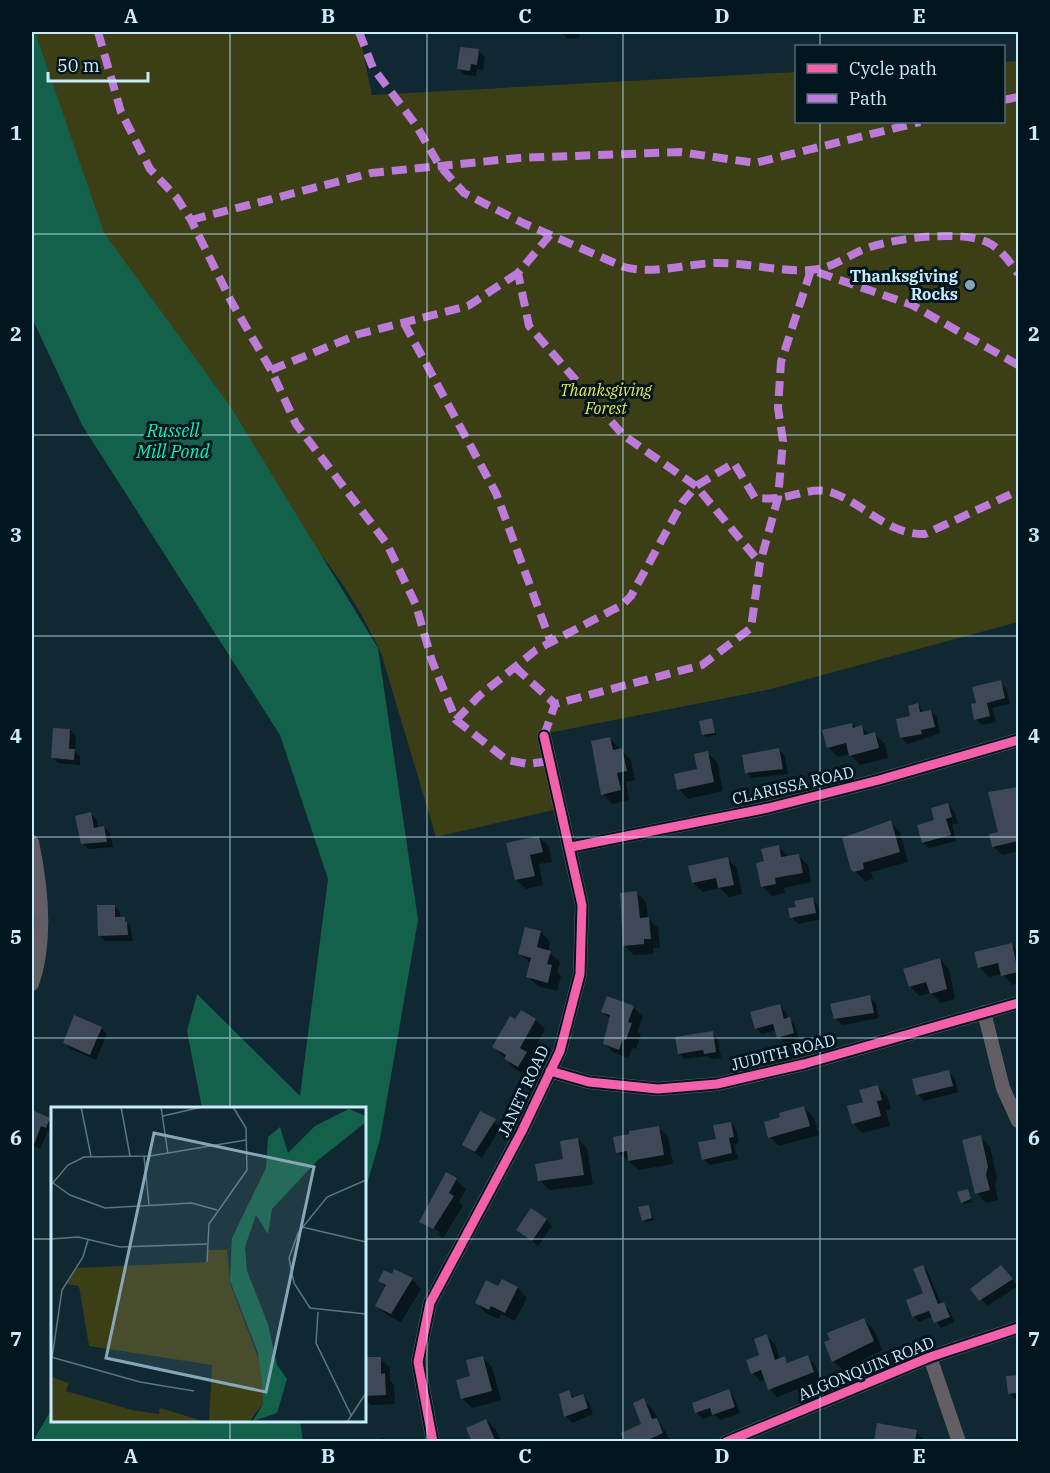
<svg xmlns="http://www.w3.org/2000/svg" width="1050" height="1473" font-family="'IBM Plex Serif',serif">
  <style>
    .green { fill: #3c3e16 }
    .water { fill: #14614b }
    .shadow { fill: #0007; fill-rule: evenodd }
    .building { fill: #3e4856 }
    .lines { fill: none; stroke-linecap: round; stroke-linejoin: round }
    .street { stroke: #625e63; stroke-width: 14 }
    .quiet { stroke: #bd7bd9; stroke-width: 8; stroke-dasharray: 15 8; stroke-linecap: butt }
    .cycleway-casing { stroke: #00151e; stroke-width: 13 }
    .cycleway { stroke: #f560ab; stroke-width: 9 }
    .grid { fill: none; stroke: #c9ecfd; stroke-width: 1.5; stroke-opacity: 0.55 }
    .poi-dot { fill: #88a7b6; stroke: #00151e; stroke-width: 2 }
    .labels { text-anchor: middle; stroke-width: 6; stroke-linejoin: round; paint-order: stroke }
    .poi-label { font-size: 16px; font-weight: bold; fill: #c9ecfd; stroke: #00151e; text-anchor: end }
    .park-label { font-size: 16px; font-style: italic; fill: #ece846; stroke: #00151e }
    .street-label { font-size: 16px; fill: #c9ecfd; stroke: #00151e }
    .water-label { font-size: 18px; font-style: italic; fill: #0bf5bb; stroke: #00151e }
    .inset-road { fill: none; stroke: #5a7683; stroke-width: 1.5 }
    .view { fill: #88a7b6; fill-opacity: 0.15; stroke: #88a7b6; stroke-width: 3 }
    .inset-edge { fill: none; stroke: #c9ecfd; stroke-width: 3 }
    .neatline { fill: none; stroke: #c9ecfd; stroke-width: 2 }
    .grid-label { font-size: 20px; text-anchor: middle; font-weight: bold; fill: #c9ecfd }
  </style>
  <rect width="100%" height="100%" fill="#102831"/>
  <path class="green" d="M32,32H359L372,95L796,72V122H1004V62L1018,61V622L771,689L538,735L554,810L436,837L381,653C362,612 338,573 308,539L118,268L68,164Z"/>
  <g class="water">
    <polygon points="32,32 35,32 104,233 230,406 378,648 418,920 380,1139 365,1191 364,1108 202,1108 187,1031 197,994 300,1096 328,879 280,735 82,425 32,318"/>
    <polygon points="52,1409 52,1420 300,1421 303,1441 33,1441"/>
  </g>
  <g class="shadow">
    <polygon points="561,32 579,32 580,38 568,39"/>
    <polygon points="478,51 485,57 483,70 477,69 476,76 465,75 459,69"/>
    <polygon points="1000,682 1006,688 1010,704 992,708 996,722 982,725 976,719 977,704"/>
    <polygon points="918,705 924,713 931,711 937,717 940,733 908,744 901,738"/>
    <polygon points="711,720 716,735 706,737 704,735"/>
    <polygon points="852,724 856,728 861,727 870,735 875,734 885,744 888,758 860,765 850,754 838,757 828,747"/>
    <polygon points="70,730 76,736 75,751 80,757 80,765 58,763 52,757"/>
    <polygon points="610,739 631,760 635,780 626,782 629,800 612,804 603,794"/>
    <polygon points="779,750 785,756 788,774 752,778 746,772"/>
    <polygon points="707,753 717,762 723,791 688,799 679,789 699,770"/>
    <polygon points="1018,789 1018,851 1002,855 994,847 991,835 1000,833 1004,792"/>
    <polygon points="948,805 954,811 958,823 952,825 956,841 929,848 923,842"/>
    <polygon points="91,814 97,820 98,828 104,827 110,833 113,847 89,849 82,843"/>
    <polygon points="890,822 900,832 908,862 871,872 873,879 865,881 855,871 860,831"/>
    <polygon points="539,837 549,847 552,862 539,864 543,885 526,889 516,879"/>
    <polygon points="778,847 789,857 798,855 808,865 811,882 784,888 785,893 772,896 762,886 765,862"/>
    <polygon points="727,859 737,868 742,894 729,897 720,888 703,892 693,883"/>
    <polygon points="637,893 646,902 648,918 658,928 660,948 653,948 653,954 634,955 625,946"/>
    <polygon points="812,899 818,905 821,919 798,924 792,917 798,908"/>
    <polygon points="114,906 120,912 120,919 130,925 133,941 105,941 99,935"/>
    <polygon points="541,932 550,942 548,951 560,962 557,972 561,976 557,991 538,986 528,977 531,964 520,954"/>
    <polygon points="1011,944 1018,952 1018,983 1012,985 1002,974 989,977 980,967"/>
    <polygon points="940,959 949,969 955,999 941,1003 931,993 919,996 910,986"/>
    <polygon points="869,997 876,1003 879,1018 842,1025 835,1018"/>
    <polygon points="780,1006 786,1012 788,1019 795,1025 799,1039 784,1043 776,1030 762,1034 756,1028"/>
    <polygon points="633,1007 643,1017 637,1031 641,1034 636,1049 632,1048 628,1058 614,1053 605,1044 610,1019 603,1012"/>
    <polygon points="535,1020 545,1029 530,1057 535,1063 528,1076 515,1069 494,1047 516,1021"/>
    <polygon points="101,1028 107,1034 96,1060 71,1049 64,1043"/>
    <polygon points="712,1033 718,1039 721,1058 711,1059 708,1056 685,1059 679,1053"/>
    <polygon points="948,1072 955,1078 958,1092 924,1101 917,1094"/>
    <polygon points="878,1087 887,1096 891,1109 886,1111 890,1126 862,1133 853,1123"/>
    <polygon points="804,1108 814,1118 819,1135 779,1146 770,1137"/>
    <polygon points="32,1111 52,1122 52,1133 48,1131 40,1149 32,1145"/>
    <polygon points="481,1113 501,1127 482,1158 464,1145"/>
    <polygon points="730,1123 736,1129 739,1143 734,1144 738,1159 710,1165 703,1159"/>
    <polygon points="658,1127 668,1137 673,1164 639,1170 618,1152"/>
    <polygon points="980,1137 990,1147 997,1178 995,1186 998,1200 986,1203 977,1193"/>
    <polygon points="578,1139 587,1149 593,1185 549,1190 540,1180 565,1160"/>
    <path d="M456,1180L466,1189L459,1202L463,1206L443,1238L421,1221ZM430,1226L440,1232L439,1234L430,1229Z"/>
    <polygon points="967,1191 973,1202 965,1204 962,1202"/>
    <polygon points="649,1206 654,1220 646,1222 643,1220"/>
    <polygon points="546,1220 552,1226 538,1246 518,1230"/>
    <polygon points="923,1267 928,1272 941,1304 943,1303 949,1309 954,1322 941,1328 933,1316 919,1322 914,1316 925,1294"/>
    <polygon points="1007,1273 1018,1286 987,1306 972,1289"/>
    <polygon points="412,1279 421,1289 401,1322 387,1315 377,1306 387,1288 380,1281"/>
    <polygon points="503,1281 518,1288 527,1298 515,1321 501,1314 499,1319 486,1313 477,1303 499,1288"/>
    <polygon points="864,1320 874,1330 882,1350 843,1370 833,1361 832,1341"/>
    <polygon points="767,1336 775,1344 780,1360 784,1358 790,1364 807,1357 815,1365 821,1380 777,1397 770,1389 766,1379 760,1381 753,1373"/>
    <polygon points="380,1358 390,1368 390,1381 394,1385 395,1404 371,1405 364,1398 364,1384"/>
    <polygon points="483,1358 492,1367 501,1400 472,1408 462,1398"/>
    <polygon points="1018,1376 1018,1399 1015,1399 1009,1393 1008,1377"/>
    <polygon points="728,1391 734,1397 740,1413 720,1420 714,1415 703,1419 697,1413 694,1404"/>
    <polygon points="569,1392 575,1398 582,1396 589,1402 593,1414 572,1423 566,1416 560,1395"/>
    <polygon points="643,1400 653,1410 671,1442 626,1442 643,1425"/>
    <polygon points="486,1420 496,1430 502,1442 473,1442"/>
    <polygon points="916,1432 922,1438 921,1442 875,1440"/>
    <polygon points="382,1437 387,1442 378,1442"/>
  </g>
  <g class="building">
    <polygon points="460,47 479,49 477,65 471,64 470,71 457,69"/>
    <polygon points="1001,680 1005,698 987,703 990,716 974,720 971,704 976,703 972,687"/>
    <polygon points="918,703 920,712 931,710 935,727 921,730 922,734 900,738 896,719 910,716 908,706"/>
    <polygon points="712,718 715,733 702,735 699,721"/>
    <polygon points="852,723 853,728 862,725 864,735 875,732 879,748 849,756 846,743 827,748 822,730"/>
    <polygon points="53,728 70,729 69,749 75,749 74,760 51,758"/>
    <polygon points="610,737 613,750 622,748 627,771 617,773 621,790 601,795 591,741"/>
    <polygon points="779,748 783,769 745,773 742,755"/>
    <polygon points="708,751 714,782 677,790 674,774 697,769 694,754"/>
    <polygon points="1018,787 1018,841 992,847 989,834 998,832 988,792"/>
    <polygon points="948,803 952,817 946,819 951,835 922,843 917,825 934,820 931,808"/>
    <polygon points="91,812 94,828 104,826 107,842 81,844 75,816"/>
    <polygon points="891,820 900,852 863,863 864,869 854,872 851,870 842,838"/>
    <polygon points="539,836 543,852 530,855 535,876 515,880 506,843"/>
    <polygon points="779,845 781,857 799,854 803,873 775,878 776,884 761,887 756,863 764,861 761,849"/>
    <polygon points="728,857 734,885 718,888 716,878 692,883 688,866"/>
    <polygon points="637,891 640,918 649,917 651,939 644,939 644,944 623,946 620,893"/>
    <polygon points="813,897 816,913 790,918 788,908 796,907 794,901"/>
    <polygon points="97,905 115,905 115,917 125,917 125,922 127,922 128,935 98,936"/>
    <polygon points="525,927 541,931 537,947 551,951 547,964 552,965 548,983 526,977 531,958 518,954"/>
    <polygon points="1012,943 1018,972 1001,976 998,963 978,968 974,952"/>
    <polygon points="940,958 947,989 930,994 926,982 909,987 903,969"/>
    <polygon points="870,995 874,1013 834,1019 830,1004"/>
    <polygon points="607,996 634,1006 628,1022 632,1023 626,1040 623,1039 619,1050 603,1044 610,1015 601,1012"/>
    <polygon points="780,1004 784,1019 790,1017 794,1033 777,1038 773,1024 755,1029 750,1012"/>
    <polygon points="521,1010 536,1019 520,1048 527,1052 518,1067 504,1059 506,1055 492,1047 510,1016 515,1019"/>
    <polygon points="74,1015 102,1027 90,1055 63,1043"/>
    <polygon points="713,1031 716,1052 704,1054 703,1050 678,1054 675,1037"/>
    <polygon points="949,1070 953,1086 916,1095 912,1079"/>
    <polygon points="878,1085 882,1100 877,1101 881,1116 852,1124 847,1106 863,1102 859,1090"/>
    <polygon points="804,1106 810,1126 768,1138 764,1122 780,1117 779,1113"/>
    <polygon points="32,1110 50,1118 46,1128 41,1126 32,1150"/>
    <polygon points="480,1111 496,1119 475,1152 462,1145"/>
    <polygon points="731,1122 734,1137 729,1138 732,1153 702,1160 698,1142 716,1139 713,1125"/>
    <polygon points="659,1126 664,1155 628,1161 627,1151 616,1153 613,1137 629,1134 629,1131"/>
    <polygon points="981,1135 988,1167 986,1175 990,1190 975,1194 962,1140"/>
    <polygon points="578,1138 584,1175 538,1181 535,1164 563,1159 560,1141"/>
    <polygon points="446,1172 457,1178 449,1193 454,1196 433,1229 419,1222"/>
    <polygon points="968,1189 971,1199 961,1203 957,1192"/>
    <polygon points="649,1205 652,1218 642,1221 638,1207"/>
    <polygon points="531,1208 547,1219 532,1241 516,1230"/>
    <polygon points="923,1265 938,1304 944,1302 950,1317 934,1323 929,1311 912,1317 906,1300 923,1293 913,1269"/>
    <polygon points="1001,1265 1013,1279 979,1301 970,1289"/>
    <polygon points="394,1269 413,1278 391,1314 375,1306 386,1285 378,1281 384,1270 392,1274"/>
    <polygon points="502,1279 518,1287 505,1313 491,1306 489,1310 475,1303 486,1280 498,1286"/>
    <polygon points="864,1318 874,1341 832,1362 824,1342 830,1340 827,1333"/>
    <polygon points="767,1334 775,1360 785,1356 787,1363 808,1355 814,1372 768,1390 761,1370 751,1374 746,1360 759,1355 754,1339"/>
    <polygon points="483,1356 492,1391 461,1399 456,1380 470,1376 466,1360"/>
    <polygon points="364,1357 381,1357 381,1374 385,1373 386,1395 364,1396"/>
    <polygon points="1018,1375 1018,1393 1008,1394 1006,1376"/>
    <polygon points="729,1389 735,1407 712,1415 710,1408 695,1413 692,1403"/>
    <polygon points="569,1390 572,1398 583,1394 588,1408 564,1417 559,1394"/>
    <polygon points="644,1398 652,1419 657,1418 663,1433 650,1439 651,1442 624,1442 621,1433 641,1424 633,1403"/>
    <polygon points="486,1419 496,1442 472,1442 466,1428"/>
    <polygon points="877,1423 917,1430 915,1442 874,1440"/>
  </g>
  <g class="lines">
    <g class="street">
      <path d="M32,842C41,885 47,941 32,984"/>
      <polyline points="571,847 768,808 879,780 1018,740"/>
      <polyline points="984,1012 1003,1088 1018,1121"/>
      <polyline points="550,1071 589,1082 658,1089 717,1084 804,1064 1018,1003"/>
      <polyline points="930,1357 959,1442"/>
      <polyline points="433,1442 418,1362 430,1303 522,1131 560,1051 580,974 582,905 544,736"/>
      <polyline points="726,1442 930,1357 1018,1328"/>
    </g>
    <g class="quiet">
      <polyline points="98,32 121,112 150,169 177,198 191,220 231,301 271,370 296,424 387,544 416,605 432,661 456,720 507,760 528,764 550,761"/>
      <path d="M359,32L373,68L416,125L439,165L464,193L523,223L624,267C655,275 687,263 719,263C749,263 780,272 810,270C833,269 849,254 870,247C898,238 960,230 987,242C999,247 1011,263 1018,274"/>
      <polyline points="1004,100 1018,97"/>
      <polyline points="191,220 371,173 519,158 680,152 755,163 920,122"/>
      <polyline points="550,235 518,273 529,326 623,435 696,486 760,563"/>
      <polyline points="404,323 496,493 550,640"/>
      <polyline points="271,370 359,334 468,306 518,273"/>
      <polyline points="515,667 555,704"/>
      <path d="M456,720L479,696L536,650L622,605L631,596L682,503L696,486L734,463L755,498C762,498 770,499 778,498C796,496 815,486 833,493C866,505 888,535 925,534L1018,491"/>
      <polyline points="544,736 555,704 702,665 751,628 760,563 778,498 783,441 778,408 781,362 811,270 912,305 1018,365"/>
    </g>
    <defs>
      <g id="cycleway">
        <polyline points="571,847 768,808 879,780 1018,740"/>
        <polyline points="550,1071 589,1082 658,1089 717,1084 804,1064 1018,1003"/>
        <polyline points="433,1442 418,1362 430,1303 522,1131 560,1051 580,974 582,905 544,736"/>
        <polyline points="726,1442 930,1357 1018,1328"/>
      </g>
    </defs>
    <use href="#cycleway" class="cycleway-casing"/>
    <use href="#cycleway" class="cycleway"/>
  </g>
  <path class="grid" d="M230,32V1108M427,32V1442M623,32V1442M820,32V46M820,122V1442M32,234H1018M32,435H1018M32,636H1018M32,837H1018M32,1038H1018M32,1239H52M364,1239H1018M230,1420V1442"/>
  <circle class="poi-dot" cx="970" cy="285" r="6"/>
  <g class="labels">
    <g class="poi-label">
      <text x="958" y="282">Thanksgiving<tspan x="958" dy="18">Rocks</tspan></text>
    </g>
    <g class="park-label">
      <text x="606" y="396">Thanksgiving<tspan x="606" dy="18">Forest</tspan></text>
    </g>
    <g class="street-label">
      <text transform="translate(793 785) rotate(-13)" y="6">CLARISSA ROAD</text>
      <text transform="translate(783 1052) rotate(-14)" y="6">JUDITH ROAD</text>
      <text transform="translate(523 1091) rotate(-65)" y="6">JANET ROAD</text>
      <text transform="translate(866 1368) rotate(-22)" y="6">ALGONQUIN ROAD</text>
    </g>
    <g class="water-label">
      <text x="173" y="437">Russell<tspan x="173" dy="21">Mill Pond</tspan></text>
    </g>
  </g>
  <g transform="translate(51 1107)">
    <rect width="315" height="315" fill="#102831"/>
    <path d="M157,143H176L179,176L210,258L214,294L198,315H158L161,258L38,239L28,179L16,177L26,161L156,155ZM0,270L18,276L15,284L81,303L108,307L109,301L155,315H0Z" fill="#3c3e16"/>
    <path d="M298,2L315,9V15L266,54L221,102L217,127L205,108L194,140L196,164L217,217L226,258L236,272L226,306L202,314L212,297L211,275L207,246L179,174L181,131L215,61L217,30L229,20L237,46L264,19Z" fill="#14614b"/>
    <path class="inset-road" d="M30,0L40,49M70,0L79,49M110,0L117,47M112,9L151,0M93,49L98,98M315,73L276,90L247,126L238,151L243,176L259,201L315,207M2,76L19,88L54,101L141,96L166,103M0,78L17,58L33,50L99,49L195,33M251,120L315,135M0,132L27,130L69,140L156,137M156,155L158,117L196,63L195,21L182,0M267,205L265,236L300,308M0,250L89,275L143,284M1,251L11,183L32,150L37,133M296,315L315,286"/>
    <path class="view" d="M103,26L263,60L215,285L55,251Z"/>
    <rect width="315" height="315" class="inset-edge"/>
  </g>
  <rect width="1050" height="1473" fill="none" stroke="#00151e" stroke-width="66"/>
  <rect x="795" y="45" width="210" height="78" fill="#00151e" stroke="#506b77" stroke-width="1.5"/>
  <rect x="807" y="64" width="30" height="9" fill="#f560ab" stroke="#506b77" stroke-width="1.5"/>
  <text x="849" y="75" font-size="18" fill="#c9ecfd">Cycle path</text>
  <rect x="807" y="94" width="30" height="9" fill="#bd7bd9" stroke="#506b77" stroke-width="1.5"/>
  <text x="849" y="105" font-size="18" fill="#c9ecfd">Path</text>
  <path d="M48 72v9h100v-9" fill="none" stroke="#c9ecfd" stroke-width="3"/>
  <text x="57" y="72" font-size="18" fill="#c9ecfd" stroke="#00151e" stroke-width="4.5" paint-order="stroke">50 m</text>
  <rect x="33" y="33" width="984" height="1407" class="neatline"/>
  <g class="grid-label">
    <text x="131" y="23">A</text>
    <text x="328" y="23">B</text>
    <text x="525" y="23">C</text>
    <text x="722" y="23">D</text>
    <text x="919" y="23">E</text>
    <text x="16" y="140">1</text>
    <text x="1034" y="140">1</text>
    <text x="16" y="341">2</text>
    <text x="1034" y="341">2</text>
    <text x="16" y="542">3</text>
    <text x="1034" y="542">3</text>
    <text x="16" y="743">4</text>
    <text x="1034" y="743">4</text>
    <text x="16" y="944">5</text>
    <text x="1034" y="944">5</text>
    <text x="16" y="1145">6</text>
    <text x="1034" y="1145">6</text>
    <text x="16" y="1346">7</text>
    <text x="1034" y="1346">7</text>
    <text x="131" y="1463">A</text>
    <text x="328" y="1463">B</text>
    <text x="525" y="1463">C</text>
    <text x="722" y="1463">D</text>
    <text x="919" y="1463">E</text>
  </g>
</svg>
